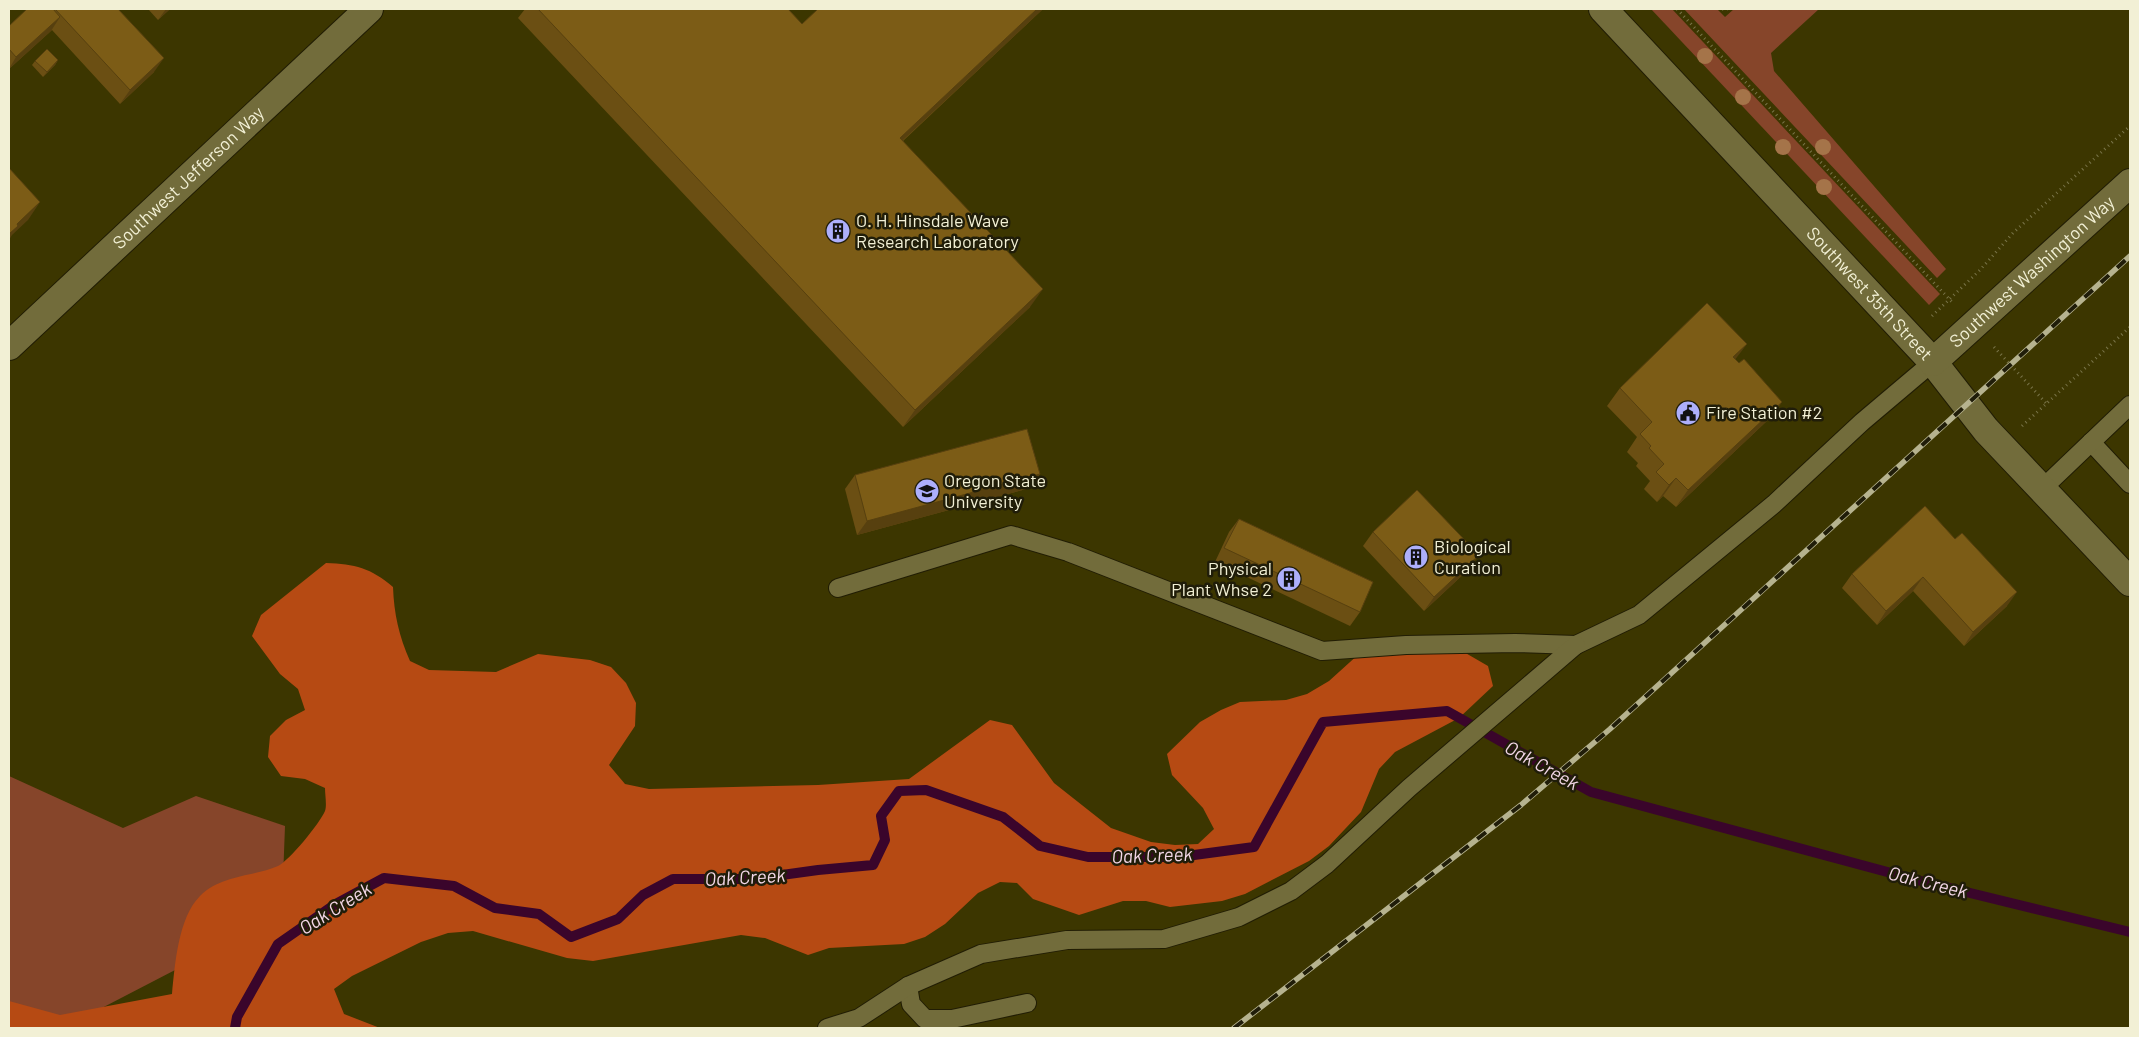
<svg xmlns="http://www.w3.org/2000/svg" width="2139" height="1037" font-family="Barlow,sans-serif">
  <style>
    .green { fill: #86452a }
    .forest { fill: #b64a13 }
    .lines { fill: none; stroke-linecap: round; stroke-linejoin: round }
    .stream { stroke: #3a052b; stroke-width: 10 }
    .lane-casing { stroke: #211d04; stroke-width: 20 }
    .street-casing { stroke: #211d04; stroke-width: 30 }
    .secondary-casing { stroke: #211d04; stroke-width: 30 }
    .path { stroke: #7a7549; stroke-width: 3; stroke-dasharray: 1 4; stroke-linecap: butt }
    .lane { stroke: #726c3b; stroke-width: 18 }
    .street { stroke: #726c3b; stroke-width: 28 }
    .secondary { stroke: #726c3b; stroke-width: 28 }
    .rail-casing { stroke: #b6b38f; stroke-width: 5.5 }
    .rail { stroke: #201d09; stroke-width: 4; stroke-dasharray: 11; stroke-linecap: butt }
    .tree { fill: #a57449 }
    .wall { fill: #6b4f13 }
    .shaded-wall { fill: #57400f }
    .building { fill: #7c5c16; stroke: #57400f }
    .labels { text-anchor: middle; stroke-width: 5; stroke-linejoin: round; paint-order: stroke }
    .street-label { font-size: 18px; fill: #f2f0d5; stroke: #201d09 }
    .poi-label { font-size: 18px; fill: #f2f0d5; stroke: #201d09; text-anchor: start }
    .water-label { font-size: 19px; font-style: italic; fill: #f3d7e7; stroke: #201d09 }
  </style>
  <rect width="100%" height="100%" fill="#3c3600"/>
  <g class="green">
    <polygon points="1651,9 1672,9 1940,294 1929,305"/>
    <polygon points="1684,9 1717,9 1725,17 1734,9 1819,9 1771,53 1774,71 1946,269 1937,278"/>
    <polygon points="9,776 123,828 196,796 285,826 283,879 177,969 69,1025 9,1005"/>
  </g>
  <path class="forest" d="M326,563C355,564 371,568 393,587C394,614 399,636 410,661L429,670L496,672L538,654L590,660L611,667L626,683L636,703L635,726L609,765L625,784L649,789L818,785L909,779L990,720L1012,725L1054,783L1111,828L1151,842L1175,845L1198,844L1214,829L1203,808L1172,775L1167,754L1200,722L1221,710L1240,702L1286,700L1307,694L1329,681L1360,653L1450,644L1488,666L1493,686L1459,718L1395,752L1379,769L1361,812L1329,846L1309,861L1245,894L1222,901L1170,907L1146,901H1123L1079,915L1033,899L1017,883L1000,882L978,893L945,924L925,937L904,944L829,948L808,955L765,938L741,935L593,961L567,958L473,931L448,933L421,942L352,976L334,989L344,1014L380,1028H9V1001L60,1015L172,994C175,965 178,918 200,896C221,875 252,877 278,866C289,861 320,823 325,811C327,805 325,795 325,788L305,779L281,776L268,757L270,736L286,720L305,710L298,689L280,674L252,636L261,615Z"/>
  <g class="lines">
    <polyline class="stream" points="235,1028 237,1017 278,944 334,905 384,878 454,886 495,908 539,914 571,937 618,919 643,895 673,879 753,879 818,870 873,865 885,840 881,816 899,791 926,790 1003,817 1040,846 1088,857 1179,857 1254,847 1323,722 1447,711 1591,792 1917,880 2130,932"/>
    <defs>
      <g id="lane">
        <polyline points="2091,442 2130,484"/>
        <polyline points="2042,489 2130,405"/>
        <polyline points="838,588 1011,535 1068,552 1322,651 1406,645 1515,643 1576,645 1639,615 1774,504 1862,422 1933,362"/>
        <polyline points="908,986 911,1004 925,1019 952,1019 1027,1003"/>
        <polyline points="827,1028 859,1018 908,986 981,954 1067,940 1164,939 1239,917 1291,891 1327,864 1409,788 1576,645"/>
      </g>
      <g id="street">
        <path id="s1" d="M9,346L369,9"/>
      </g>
      <g id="secondary">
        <path id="s2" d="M1603,9L1933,362L1986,430L2130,582"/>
        <path id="s3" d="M1933,362L2130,183"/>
      </g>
    </defs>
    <use href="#lane" class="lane-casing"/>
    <use href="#street" class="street-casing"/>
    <use href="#secondary" class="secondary-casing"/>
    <g class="path">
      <polyline points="1677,9 1952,302"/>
      <polyline points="1723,9 1725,11 1727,9"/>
      <polyline points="1932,316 1980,270 2013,233 2130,126"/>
      <polyline points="1994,347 2046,403"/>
      <polyline points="2022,426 2130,327"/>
    </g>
    <use href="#lane" class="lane"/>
    <use href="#street" class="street"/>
    <use href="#secondary" class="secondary"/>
    <defs>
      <polyline id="rail" points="1234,1028 1521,805 1610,729 2130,256"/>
    </defs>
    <use href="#rail" class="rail-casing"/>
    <use href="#rail" class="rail"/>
  </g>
  <g class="tree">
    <circle cx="1705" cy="56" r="8"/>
    <circle cx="1743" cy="97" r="8"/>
    <circle cx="1783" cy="147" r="8"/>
    <circle cx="1823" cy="147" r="8"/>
    <circle cx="1824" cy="187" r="8"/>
  </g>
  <g class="wall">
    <polygon points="27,9 118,9 154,72 120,104 52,30 9,69 9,26"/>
    <polygon points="148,9 170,9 158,20"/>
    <polygon points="525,9 788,9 802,24 818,9 1043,9 903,141 1030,307 903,427 518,18"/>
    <polygon points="58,60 55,65 43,77 32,65 35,61"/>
    <polygon points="1735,360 1782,402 1769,419 1676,507 1663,496 1657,502 1644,489 1650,481 1636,466 1638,463 1627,452 1637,437 1607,406 1620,388"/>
    <polygon points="1040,474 1030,488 857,535 845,489 855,475"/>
    <polygon points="1925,506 2007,606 1964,646 1913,591 1877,625 1842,588 1852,574"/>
    <polygon points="1239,519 1360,612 1350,626 1215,562 1229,532"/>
    <polygon points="1373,532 1469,569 1424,611 1363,546"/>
  </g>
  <g class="shaded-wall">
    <polygon points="166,9 170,9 158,20"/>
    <polygon points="1037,9 1043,9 887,155 900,138"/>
    <polygon points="60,17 51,31 9,69 16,57"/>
    <polygon points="164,58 154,72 120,104 130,90"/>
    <polygon points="58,60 55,65 43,77 47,72"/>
    <polygon points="40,202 28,220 12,235 9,240 9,234 17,224"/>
    <polygon points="1043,289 1030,307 903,427 915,410"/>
    <polygon points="1747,344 1734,361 1733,357"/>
    <polygon points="1782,402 1769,419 1676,507 1688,490"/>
    <polygon points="1040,474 1030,488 857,535 867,521"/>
    <polygon points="1676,478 1663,496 1657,502 1669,485"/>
    <polygon points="1479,555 1469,569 1424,611 1434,597"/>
    <polygon points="1923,577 1913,591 1877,625 1886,611"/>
    <polygon points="2017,592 2007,606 1964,646 1973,632"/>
  </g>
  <g class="building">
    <polygon points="27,9 53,9 60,17 16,57 9,49 9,26"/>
    <polygon points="55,9 118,9 164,58 130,90"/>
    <polygon points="538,9 788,9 802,24 818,9 1037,9 900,138 1043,289 915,410"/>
    <polygon points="47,49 58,60 47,72 35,61"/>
    <polygon points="9,168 40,202 17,224 18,226 9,234"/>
    <polygon points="1707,303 1747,344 1733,357 1739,363 1744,359 1782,402 1688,490 1676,478 1669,485 1656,472 1664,464 1649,448 1651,446 1640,434 1652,422 1620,388"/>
    <polygon points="1027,429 1040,474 867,521 855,475"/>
    <polygon points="1417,490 1479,555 1434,597 1373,532"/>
    <polygon points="1925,506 1955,539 1962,533 2017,592 1973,632 1923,577 1886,611 1852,574"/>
    <polygon points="1239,519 1373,582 1360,612 1224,548"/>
  </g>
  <defs>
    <symbol id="building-disc" viewBox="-11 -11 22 22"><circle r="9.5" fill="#adaffb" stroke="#201d09"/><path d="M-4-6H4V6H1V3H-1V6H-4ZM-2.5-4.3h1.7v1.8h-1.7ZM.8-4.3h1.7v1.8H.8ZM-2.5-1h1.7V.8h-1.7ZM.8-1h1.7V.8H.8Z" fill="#111"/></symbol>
    <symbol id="civic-disc" viewBox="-11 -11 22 22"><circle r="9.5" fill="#adaffb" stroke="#201d09"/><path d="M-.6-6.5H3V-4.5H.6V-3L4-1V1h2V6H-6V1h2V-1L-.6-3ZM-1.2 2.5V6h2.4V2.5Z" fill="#111"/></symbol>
    <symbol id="university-disc" viewBox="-11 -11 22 22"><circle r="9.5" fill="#adaffb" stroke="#201d09"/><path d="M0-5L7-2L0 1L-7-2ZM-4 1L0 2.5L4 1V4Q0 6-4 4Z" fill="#111"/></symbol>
  </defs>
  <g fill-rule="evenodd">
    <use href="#building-disc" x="824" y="217" width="28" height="28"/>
    <use href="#civic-disc" x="1674" y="399" width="28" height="28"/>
    <use href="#university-disc" x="913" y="477" width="28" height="28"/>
    <use href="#building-disc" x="1402" y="543" width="28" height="28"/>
    <use href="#building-disc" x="1275" y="565" width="28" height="28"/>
  </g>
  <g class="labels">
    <g class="street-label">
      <text dy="6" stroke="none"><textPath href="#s1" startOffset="246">Southwest Jefferson Way</textPath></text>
      <text dy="6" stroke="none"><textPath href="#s3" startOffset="134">Southwest Washington Way</textPath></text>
      <text dy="6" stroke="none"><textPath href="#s2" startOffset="390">Southwest 35th Street</textPath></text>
    </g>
    <g class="poi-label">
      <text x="856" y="227">O. H. Hinsdale Wave<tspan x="856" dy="21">Research Laboratory</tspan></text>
      <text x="1706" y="419">Fire Station #2</text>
      <text x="944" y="487">Oregon State<tspan x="944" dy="21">University</tspan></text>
      <text x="1434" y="553">Biological<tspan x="1434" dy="21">Curation</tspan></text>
      <text x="1272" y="575" text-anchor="end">Physical<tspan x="1272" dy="21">Plant Whse 2</tspan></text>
    </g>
    <g class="water-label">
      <text transform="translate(1542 765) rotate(29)" y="7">Oak Creek</text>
      <text transform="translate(1152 855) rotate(-2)" y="7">Oak Creek</text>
      <text transform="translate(745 877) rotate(-3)" y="7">Oak Creek</text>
      <text transform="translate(1928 882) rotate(14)" y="7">Oak Creek</text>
      <text transform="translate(335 908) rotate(-32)" y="7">Oak Creek</text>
    </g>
  </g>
  <rect width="2139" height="1037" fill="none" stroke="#f2f0d5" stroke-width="20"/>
</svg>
